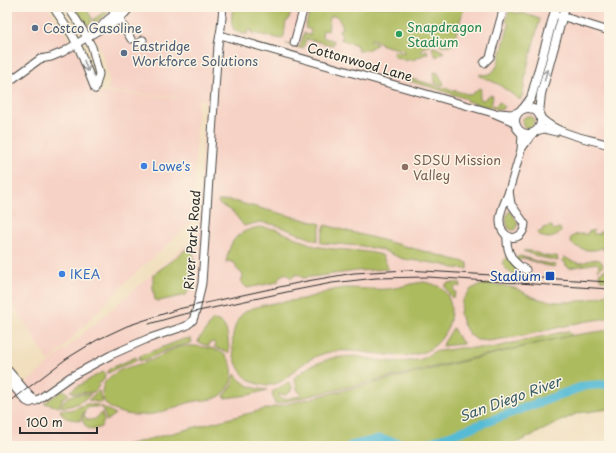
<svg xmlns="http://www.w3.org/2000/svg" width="616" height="453" font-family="'Playpen Sans',sans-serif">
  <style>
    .built { fill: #f6d1c5 }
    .green { fill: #adbb5e; stroke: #6c7344 }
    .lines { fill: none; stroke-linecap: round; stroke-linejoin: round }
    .river { stroke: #57bbd5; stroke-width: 9 }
    .minor-casing { stroke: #494641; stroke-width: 9 }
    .major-casing { stroke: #494641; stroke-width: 10 }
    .minor { stroke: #fff; stroke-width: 7 }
    .major { stroke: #fff; stroke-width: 8 }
    .tram { stroke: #2b2b2b; stroke-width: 1 }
    .oneway { stroke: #a0a0a0 }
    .service-dot { fill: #5c6f8a; stroke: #fcf5e5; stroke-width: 1.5 }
    .leisure-dot { fill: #2e9e5b; stroke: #fcf5e5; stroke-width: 1.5 }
    .shop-dot { fill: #3f7fe0; stroke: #fcf5e5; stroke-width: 1.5 }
    .education-dot { fill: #8d6e63; stroke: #fcf5e5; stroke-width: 1.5 }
    .transit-dot { fill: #1a4fb4; stroke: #fcf5e5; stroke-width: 1.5 }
    .labels { text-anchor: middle; stroke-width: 3; stroke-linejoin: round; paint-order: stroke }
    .leisure-label { font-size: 13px; fill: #27864d; stroke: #fcf5e5; text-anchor: start }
    .service-label { font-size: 13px; fill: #4e5e75; stroke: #fcf5e5; text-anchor: start }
    .street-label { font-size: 13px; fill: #2b2b2b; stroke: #fcf5e5 }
    .education-label { font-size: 13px; fill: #785e54; stroke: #fcf5e5; text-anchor: start }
    .shop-label { font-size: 13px; fill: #366cbe; stroke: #fcf5e5; text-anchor: start }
    .transit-label { font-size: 13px; fill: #164399; stroke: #fcf5e5; text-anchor: end }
    .water-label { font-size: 14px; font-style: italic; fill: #3a5d66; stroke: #fcf5e5 }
  </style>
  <rect width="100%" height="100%" fill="#fcf5e5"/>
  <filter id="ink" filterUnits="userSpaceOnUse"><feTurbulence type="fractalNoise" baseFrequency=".025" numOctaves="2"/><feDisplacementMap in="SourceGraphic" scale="8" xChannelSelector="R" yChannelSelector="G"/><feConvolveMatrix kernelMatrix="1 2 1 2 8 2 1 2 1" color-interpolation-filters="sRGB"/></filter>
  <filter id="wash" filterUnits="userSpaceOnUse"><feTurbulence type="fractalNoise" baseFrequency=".012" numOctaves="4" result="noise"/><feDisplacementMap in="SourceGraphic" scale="16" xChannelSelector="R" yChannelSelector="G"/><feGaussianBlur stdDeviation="0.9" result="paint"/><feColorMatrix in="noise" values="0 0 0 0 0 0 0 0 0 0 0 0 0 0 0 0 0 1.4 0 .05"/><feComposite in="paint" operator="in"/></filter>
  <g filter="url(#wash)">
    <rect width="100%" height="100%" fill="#f1dfbe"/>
    <polygon class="built" points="7,7 48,7 83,60 93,92 180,98 172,96 123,93 106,90 110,83 105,63 100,48 75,7 609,7 609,333 133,446 7,446 7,400 198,234 205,100 198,100 193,221 125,283 49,362 7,295"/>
    <g class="green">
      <polygon points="75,7 85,7 92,18 91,24 88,25 85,23"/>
      <path d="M233,7H293L288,21H286L284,36L282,39L252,33L253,31L249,30L247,34C244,34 240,33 237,32C229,28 232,14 233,7Z"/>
      <polygon points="311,7 464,7 459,25 452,45 440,45 434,39 431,44 421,49 422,52 427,50 428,53 413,60 408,59 407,61 393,56 394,51 404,53 403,50 382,45 380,42 371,39 370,41 378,44 367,50 357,50 358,48 356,46 357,45 340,39 342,36 339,30 343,27 337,16 331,16 330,17 328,31 323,30 322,37 334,41 333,45 306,39 303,49 286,44 300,47 304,33 310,35 311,30 305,28"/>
      <polygon points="105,11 109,13 93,24 94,19"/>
      <path d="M509,11L521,14L522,13L540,19L526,72L523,94L520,100L498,84L480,76V74C487,76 493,74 496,67H497L509,25L506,21Z"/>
      <polygon points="433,46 444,52 436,57 432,48"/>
      <polygon points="386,72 471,95 479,88 481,89 479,99 483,100 490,95 493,96 491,105 495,106 500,102 505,107 501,110 466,101 467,99 434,88 385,74"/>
      <polygon points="434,72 438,73 444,84 442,85 435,83"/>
      <circle cx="528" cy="122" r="6"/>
      <polygon points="229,200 321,224 317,241 276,225 260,222 244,226 233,212 219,204 218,201 228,201"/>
      <path d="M510,211C515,218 521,223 515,230H512L508,228L506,219L508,212Z"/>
      <polygon points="325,225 468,263 468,269 454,268 441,264 403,259 382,250 362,246 321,243 320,242"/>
      <path d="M550,226L553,227L552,228L554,230L558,228H560L561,232C554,239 546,240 538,234V232L542,231L543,228Z"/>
      <path d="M260,227L275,229L315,246C337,251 360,249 382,255L387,265L388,269L357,271L303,278L297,274L291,278L286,273L279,277L278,282L247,288L241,282L243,275L236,268V264L230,261L226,262C230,240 237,231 260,227Z"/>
      <path d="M594,230L593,233L594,234H599L600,231L609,235V249L607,251L603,250V247C594,253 579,250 571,243L570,239C574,233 582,234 588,234V232Z"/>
      <path d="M189,247C199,254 192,286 186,295L159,301L155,300L153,288V275Z"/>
      <path d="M523,251C537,249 541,259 557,256L558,261L540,257Z"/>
      <polygon points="521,256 539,262 556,265 555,267 543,265 524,258 520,259 519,261 521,264 530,267 529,269 520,265 516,259 517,257"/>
      <path d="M507,257L517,269L524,272H517L516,274C508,274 505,268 502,262Z"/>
      <path d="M564,257C568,259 573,262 579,263C587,263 601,253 603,266L598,270L599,265L597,263L569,268L568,266H566L565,262L562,261Z"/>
      <polygon points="608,268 609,268 609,281 601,280 599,273"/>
      <path d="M424,282C434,284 443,286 448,297C453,306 451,320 447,329C424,377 368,344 330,352C321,354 311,358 303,364C293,371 283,384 270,385C235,388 224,342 239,318C243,312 251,308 257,307C272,302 287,302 302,299C317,296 330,289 346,288C360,288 374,290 388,289C400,288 411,283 424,282Z"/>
      <polygon points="448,283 461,283 460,287 457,286 454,288 454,292 456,292 454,297 451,297 445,287 445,285"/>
      <path d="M489,284C496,285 504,285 511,287C520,289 528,296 539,299C563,305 587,302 609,293V318L582,322L522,336L489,341L477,340L469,334L463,324L460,314L462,301L471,289L480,285Z"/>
      <path d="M213,320C229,321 228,340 229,351L228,353L214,347L216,345L214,342L209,343V346L199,343L198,342L199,338C207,332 208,324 213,320Z"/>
      <polygon points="453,328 459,339 463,342 463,344 442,346"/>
      <polygon points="609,330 609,409 578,413 510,446 122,446 258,411 568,336"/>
      <polygon points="567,331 572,335 275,404 272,392 289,382 292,386 291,391 286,395 279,394 279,398 285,399 300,396 301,393 298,391 294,378 310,366 332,358 355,356 375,360 397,362 409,361 422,359 433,352 459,348 491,348"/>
      <polygon points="184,339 191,339 192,342 191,343 174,347 147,359 139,361 139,357 142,355"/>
      <path d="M194,346C205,347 218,348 226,356C237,368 233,388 220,396C213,400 204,400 196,401C187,403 178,406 170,409C161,412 153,415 143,415C128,416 103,412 102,393C102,386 105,381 110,377C120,368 131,367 143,363C155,360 165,352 176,348C182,346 188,346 194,346Z"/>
      <path d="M136,357V360C131,365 122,365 115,369C112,371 110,373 107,373L109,369Z"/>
      <polygon points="102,372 105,374 104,379 101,383 98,383 99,386 94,392 75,393 70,391"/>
      <path d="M235,374C243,385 254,389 267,390L249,395L224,398V396L232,386Z"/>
      <polygon points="63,390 69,394 63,398 59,407 44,403"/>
      <polygon points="99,391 102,403 88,400 98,391"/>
      <path d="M91,394C84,401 71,408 61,407C66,392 78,395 91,394Z"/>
      <path d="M87,404L98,405L99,408C87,404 82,412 80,421C72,418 63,421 60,410H70Z"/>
      <polygon points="101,406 115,414 115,415 106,421 105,415"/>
      <path d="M85,411L84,414L86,419C93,422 97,418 102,412L104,421L101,427L92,430L86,427L82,419Z"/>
    </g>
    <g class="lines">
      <g class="river">
        <polyline points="350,446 379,439 411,446"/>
        <polyline points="421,446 584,386 609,384"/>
      </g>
    </g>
  </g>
  <g filter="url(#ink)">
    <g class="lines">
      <defs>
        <g id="minor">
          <polyline points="53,7 72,35 80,51 95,89"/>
          <polyline points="68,7 83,30 92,47 99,74 95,89"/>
          <polyline points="111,7 113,11"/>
          <polyline points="558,15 609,31"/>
          <polyline points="121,22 131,39"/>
          <path d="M99,30C105,20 115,13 127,10"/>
          <polyline points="220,35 493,113 512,121 516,125"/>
          <polyline points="139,43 143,40"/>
          <polyline points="294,43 304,7"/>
          <polyline points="484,63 490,57 504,7"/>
          <polyline points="7,83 40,59 51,57 63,52 99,30 119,20 128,10"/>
          <polyline points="499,113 511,114 519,112"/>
          <path d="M541,118C559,135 586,138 609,145"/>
          <polyline points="536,131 544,129 556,132"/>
          <polyline points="522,148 533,133"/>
          <path d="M509,191L511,204L525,224C523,244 499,241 500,219C500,210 506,200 509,191Z"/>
          <polyline points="509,191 521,150 522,135 518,129"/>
          <path d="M507,236C506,252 512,263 526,270"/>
          <polyline points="7,369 30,396 36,401"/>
          <polyline points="7,379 26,401 30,403 39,399 70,377 111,355 147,339 186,326 190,323 193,320 196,311 202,283 218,45 221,28 223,7"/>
        </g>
        <g id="major">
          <circle cx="528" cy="121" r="13"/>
          <polyline points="523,109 531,98 556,7"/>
          <polyline points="539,113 541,94 565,7"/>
        </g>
      </defs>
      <use href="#minor" class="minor-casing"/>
      <use href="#major" class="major-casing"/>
      <use href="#minor" class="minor"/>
      <use href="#major" class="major"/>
      <g class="tram">
        <polyline points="149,324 180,315 296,290 332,283 376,278 428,277 609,289"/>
        <polyline points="7,404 66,359 97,340 127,326 178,309 307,281 354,273 407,270 609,282"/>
      </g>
    </g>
    <defs><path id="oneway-shaft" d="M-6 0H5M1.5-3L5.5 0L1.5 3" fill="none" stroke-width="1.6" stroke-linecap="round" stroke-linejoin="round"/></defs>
    <g class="oneway">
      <use href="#oneway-shaft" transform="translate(86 66) rotate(70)"/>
      <use href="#oneway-shaft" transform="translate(546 75) rotate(-76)"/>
    </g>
  </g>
  <g class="service-dot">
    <circle cx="35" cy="28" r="4"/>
    <circle cx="124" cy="53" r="4"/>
  </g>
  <circle class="leisure-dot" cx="399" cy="34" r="4"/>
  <g class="shop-dot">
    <circle cx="144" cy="166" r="4"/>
    <circle cx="62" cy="274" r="4"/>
  </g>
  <circle class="education-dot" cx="405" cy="167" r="4"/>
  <rect class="transit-dot" x="545" y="271" width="10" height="10" rx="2"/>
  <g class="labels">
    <g class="leisure-label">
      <text x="407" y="32">Snapdragon<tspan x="407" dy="15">Stadium</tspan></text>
    </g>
    <g class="service-label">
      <text x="43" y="33">Costco Gasoline</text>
      <text x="132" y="51">Eastridge<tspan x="132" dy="15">Workforce Solutions</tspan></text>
    </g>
    <g class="street-label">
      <text transform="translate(360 62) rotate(16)" y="5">Cottonwood Lane</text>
      <text transform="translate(192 240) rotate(-86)" y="5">River Park Road</text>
    </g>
    <g class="education-label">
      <text x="413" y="165">SDSU Mission<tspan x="413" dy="15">Valley</tspan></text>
    </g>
    <g class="shop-label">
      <text x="152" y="171">Lowe's</text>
      <text x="70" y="279">IKEA</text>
    </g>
    <g class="transit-label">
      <text x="541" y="281">Stadium</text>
    </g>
    <g class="water-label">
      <text transform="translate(510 399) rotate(-20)" y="5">San Diego River</text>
    </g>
  </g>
  <rect width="616" height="453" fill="none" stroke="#fcf5e5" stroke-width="24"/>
  <path d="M20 427v6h77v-6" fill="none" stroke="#2b2b2b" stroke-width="2"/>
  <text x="26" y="427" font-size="12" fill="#2b2b2b" stroke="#fcf5e5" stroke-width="3" paint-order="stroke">100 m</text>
</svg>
